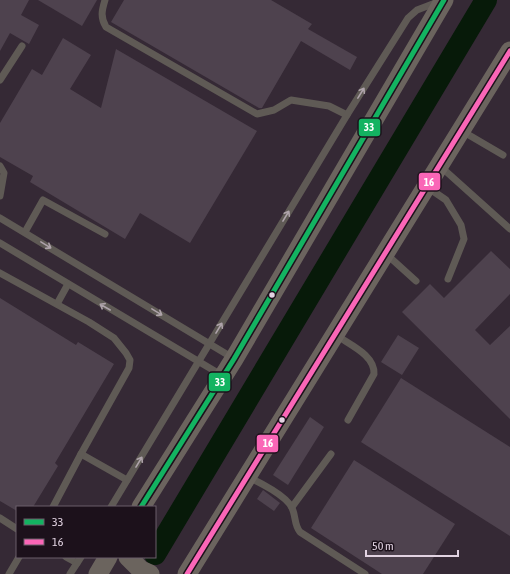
<svg xmlns="http://www.w3.org/2000/svg" width="510" height="574" font-family="'Asap Condensed',sans-serif">
  <style>
    .lines { fill: none; stroke-linecap: round; stroke-linejoin: round }
    .river { stroke: #071a09; stroke-width: 22 }
    .building { fill: #4e424e }
    .lane { stroke: #5f5a55; stroke-width: 7 }
    .secondary { stroke: #6b645e; stroke-width: 19 }
    .bus-1-casing { stroke: #1c111b; stroke-width: 8 }
    .bus-2-casing { stroke: #1c111b; stroke-width: 8 }
    .bus-1 { stroke: #13b361; stroke-width: 5 }
    .bus-2 { stroke: #fa66b7; stroke-width: 5 }
    .oneway { stroke: #aea3aa }
    .bus-dot { fill: #e2d3e2; stroke: #1c111b; stroke-width: 1.5 }
    .line-badge { stroke: #1c111b; stroke-width: 1.5 }
    .badge-label { font-size: 11px; text-anchor: middle; font-weight: bold; fill: #fff }
  </style>
  <rect width="100%" height="100%" fill="#352935"/>
  <g class="lines">
    <polyline class="river" points="155,554 486,0"/>
  </g>
  <g class="building">
    <polygon points="0,0 29,0 21,15 39,25 29,44 10,33 0,51"/>
    <polygon points="38,0 97,0 82,26"/>
    <polygon points="124,0 271,0 312,24 308,29 357,57 350,70 301,41 262,108 259,108 111,22"/>
    <polygon points="63,38 91,55 70,89 101,108 116,49 257,131 190,243 140,213 125,239 30,182 33,176 0,157 0,123 32,69 42,75"/>
    <polygon points="491,251 510,269 510,294 475,330 490,345 510,326 510,419 402,312 430,284 444,298"/>
    <polygon points="0,298 76,345 78,342 114,364 55,463 58,466 33,507 17,507 17,511 0,501"/>
    <polygon points="398,335 419,348 402,375 381,362"/>
    <polygon points="401,378 510,447 510,536 361,442"/>
    <polygon points="310,417 324,427 288,485 273,475"/>
    <polygon points="354,460 455,524 423,574 382,574 311,528"/>
    <polygon points="263,490 280,503 274,511 257,499"/>
  </g>
  <g class="lines">
    <g class="lane">
      <path d="M105,0C102,10 100,17 106,27L257,114L274,110L291,100L329,106L347,115"/>
      <polyline points="0,80 22,46"/>
      <polyline points="462,131 503,155"/>
      <polyline points="0,166 4,173 0,196"/>
      <polyline points="440,166 510,229"/>
      <polyline points="427,187 446,200 461,225 464,239 448,279"/>
      <polyline points="0,218 233,358"/>
      <polyline points="25,232 43,200 105,234"/>
      <polyline points="0,243 223,376"/>
      <polyline points="385,253 416,281"/>
      <polyline points="0,273 89,322 114,338 126,353 130,360 129,368 81,454 127,480"/>
      <polyline points="57,304 68,284"/>
      <path d="M336,335C350,345 375,355 374,374L348,420"/>
      <path d="M248,477C259,482 287,496 292,508C296,516 294,525 300,532L365,574"/>
      <polyline points="53,507 81,454"/>
      <polyline points="111,507 347,115 408,18 417,10 438,2"/>
      <polyline points="292,507 331,454"/>
      <polyline points="0,518 17,529"/>
      <polyline points="66,557 77,563"/>
      <polyline points="9,574 19,557"/>
      <polyline points="70,574 81,557"/>
    </g>
    <g class="secondary">
      <polyline points="141,507 234,359 444,0"/>
      <polyline points="128,557 141,570 150,574"/>
      <polyline points="98,574 108,557"/>
      <polyline points="187,574 510,51"/>
    </g>
    <defs>
      <polyline id="bus-1" points="141,507 234,359 444,0"/>
      <polyline id="bus-2" points="187,574 510,51"/>
    </defs>
    <use href="#bus-1" class="bus-1-casing"/>
    <use href="#bus-2" class="bus-2-casing"/>
    <use href="#bus-1" class="bus-1"/>
    <use href="#bus-2" class="bus-2"/>
  </g>
  <defs><path id="oneway-shaft" d="M-6 0H5M1.5-3L5.5 0L1.5 3" fill="none" stroke-width="1.6" stroke-linecap="round" stroke-linejoin="round"/></defs>
  <g class="oneway">
    <use href="#oneway-shaft" transform="translate(361 93) rotate(-58)"/>
    <use href="#oneway-shaft" transform="translate(286 216) rotate(-59)"/>
    <use href="#oneway-shaft" transform="translate(46 245) rotate(31)"/>
    <use href="#oneway-shaft" transform="translate(105 307) rotate(-150)"/>
    <use href="#oneway-shaft" transform="translate(157 312) rotate(31)"/>
    <use href="#oneway-shaft" transform="translate(219 328) rotate(-59)"/>
    <use href="#oneway-shaft" transform="translate(139 462) rotate(-59)"/>
  </g>
  <g class="bus-dot">
    <circle cx="272" cy="295" r="3.5"/>
    <circle cx="282" cy="420" r="3.5"/>
  </g>
  <g class="line-badge">
    <rect x="358" y="118" width="23" height="19" rx="4" fill="#13b361"/>
    <rect x="418" y="172" width="23" height="19" rx="4" fill="#fa66b7"/>
    <rect x="208" y="372" width="23" height="20" rx="4" fill="#13b361"/>
    <rect x="256" y="434" width="23" height="19" rx="4" fill="#fa66b7"/>
  </g>
  <g class="badge-label">
    <text x="369" y="131">33</text>
    <text x="429" y="186">16</text>
    <text x="220" y="386">33</text>
    <text x="268" y="447">16</text>
  </g>
  <rect x="16" y="506" width="140" height="52" fill="#1c111b" stroke="#6b5f6b"/>
  <rect x="24" y="519" width="20" height="6" fill="#13b361" stroke="#6b5f6b"/>
  <text x="52" y="526" font-size="12" fill="#e2d3e2">33</text>
  <rect x="24" y="539" width="20" height="6" fill="#fa66b7" stroke="#6b5f6b"/>
  <text x="52" y="546" font-size="12" fill="#e2d3e2">16</text>
  <path d="M366 550v6h92v-6" fill="none" stroke="#e2d3e2" stroke-width="2"/>
  <text x="372" y="550" font-size="12" fill="#e2d3e2" stroke="#1c111b" stroke-width="3" paint-order="stroke">50 m</text>
</svg>
